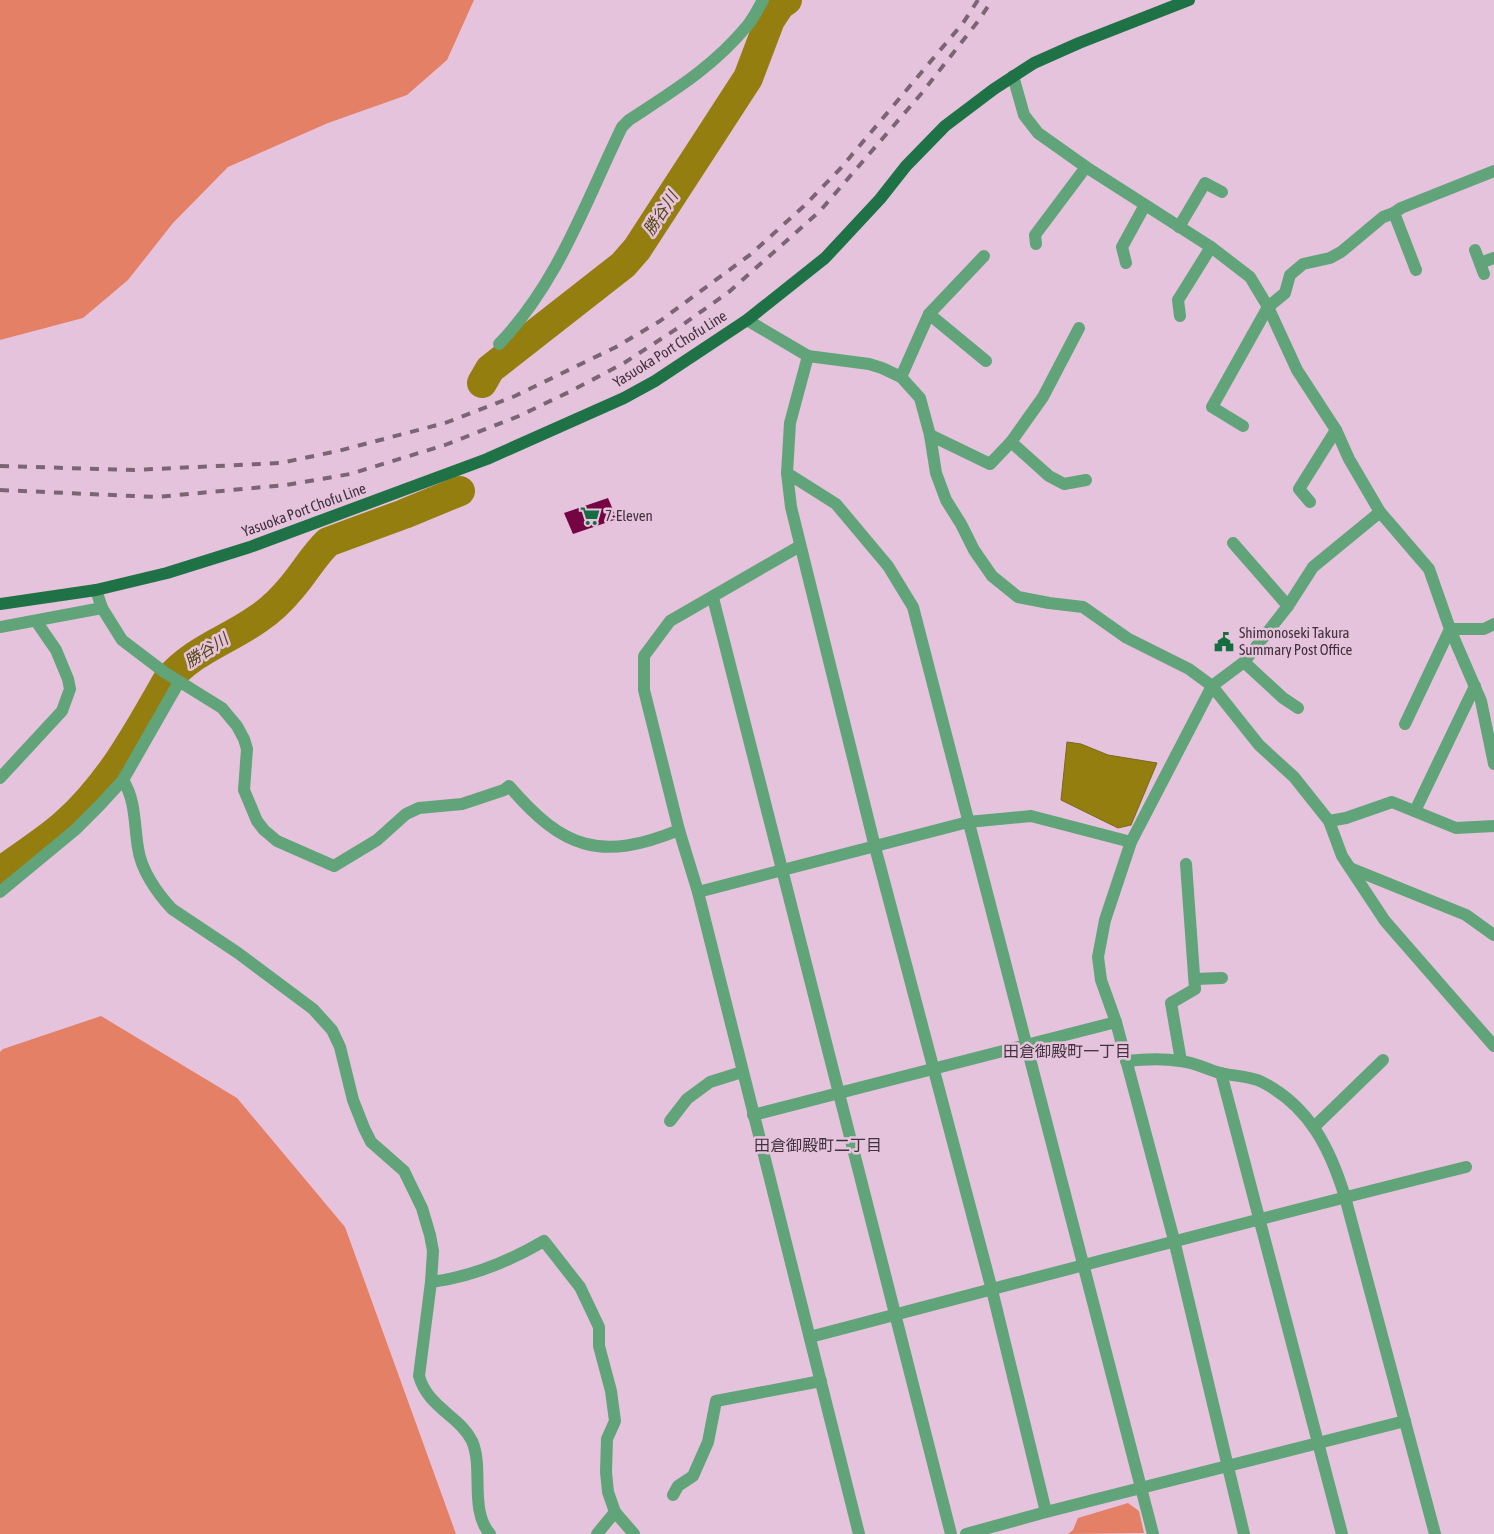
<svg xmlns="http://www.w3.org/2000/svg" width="1494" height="1534" font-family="'Asap Condensed','Noto Sans JP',sans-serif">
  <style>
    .green { fill: #e48066 }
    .water { fill: #957e10; stroke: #7c681e }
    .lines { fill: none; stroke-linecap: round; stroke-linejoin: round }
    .river { stroke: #957e10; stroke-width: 30 }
    .building { fill: #750443 }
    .minor { stroke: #61a47a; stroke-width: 12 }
    .major { stroke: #1f7246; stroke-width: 12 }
    .rail { stroke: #7b6575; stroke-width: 4; stroke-dasharray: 9 9; stroke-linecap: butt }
    .labels { text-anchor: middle; stroke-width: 5; stroke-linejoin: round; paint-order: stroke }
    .street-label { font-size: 15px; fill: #41333d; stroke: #e6c3dd }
    .poi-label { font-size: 15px; fill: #41333d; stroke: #e6c3dd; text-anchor: start }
    .water-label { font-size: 16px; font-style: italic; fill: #51450f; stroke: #e6c3dd }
    .neighbourhood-label { font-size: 16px; fill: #41333d; stroke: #e6c3dd }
  </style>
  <rect width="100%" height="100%" fill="#e6c3dd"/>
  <g class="green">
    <polygon points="0,0 474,0 447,60 407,95 328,123 228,167 173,223 128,280 83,318 0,340"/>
    <polygon points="101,1016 237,1098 345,1227 456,1534 0,1534 0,1052 3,1049"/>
    <polygon points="1128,1503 1139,1511 1144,1533 1068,1534 1073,1530 1078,1518"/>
  </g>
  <polygon class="water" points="1067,742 1081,744 1108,755 1157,763 1131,825 1118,828 1061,800"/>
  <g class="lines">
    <g class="river">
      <polyline points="482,383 490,369 623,265 637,249 748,78 770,20 780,5 787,0"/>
      <path d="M0,872C21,856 45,842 65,824C110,784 138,732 167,681C194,649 227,641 259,618C271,610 283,598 292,587C305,572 314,555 328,542L404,514L460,491"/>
    </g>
  </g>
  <polygon class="building" points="608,498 617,519 573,534 564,513"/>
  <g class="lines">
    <g class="minor">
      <polyline points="1013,76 1024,115 1038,133 1086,167 1211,247 1250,277 1268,307 1297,370 1336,430 1349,459 1380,512 1429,569 1450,629 1484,629 1494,624"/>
      <polyline points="1179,227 1205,183 1222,192"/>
      <polyline points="1036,244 1035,235 1086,167"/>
      <polyline points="1475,250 1484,274"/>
      <polyline points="1126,263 1122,247 1145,205"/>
      <polyline points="1480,263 1494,258"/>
      <polyline points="1416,270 1394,213 1401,208 1494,171"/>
      <polyline points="929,314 986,361"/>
      <polyline points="1180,316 1178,300 1211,247"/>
      <polyline points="747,320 808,356 869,364 882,368 901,377 920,398 930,435 936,473 946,500 961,524 974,550 992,576 1018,597 1049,603 1083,607 1127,638 1189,669 1212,686 1259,745 1294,777 1329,821 1342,856 1385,921 1494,1046"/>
      <path d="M499,344C558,283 586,201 622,127L629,120C673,91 712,68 747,26C753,19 758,9 763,0"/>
      <polyline points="808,356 790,423 787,473 791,507 875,847 992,1290 1046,1512"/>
      <polyline points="901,377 929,314 984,256"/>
      <polyline points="1243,426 1212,407 1268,307 1285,293 1290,275 1303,264 1330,258 1341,252 1383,217 1394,213"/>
      <polyline points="930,435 990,464 1011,442 1043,397 1079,328"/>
      <polyline points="1011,442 1049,476 1064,484 1086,480"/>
      <polyline points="787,473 836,504 888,566 913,607 1153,1534"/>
      <polyline points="1310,502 1299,489 1336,430"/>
      <polyline points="1233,543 1288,606"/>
      <polyline points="800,546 670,621 644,656 644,690 679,830 698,892 859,1534"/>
      <path d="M96,590L102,608L122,640L164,672L222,708L237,726L244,739L247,749L244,790L257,821L264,830L277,841L334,866L377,840L406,814L419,808L462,804L504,790L509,786C563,849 601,862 679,830"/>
      <polyline points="713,598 951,1534"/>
      <polyline points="0,627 102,608"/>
      <polyline points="1450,629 1481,701 1494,764"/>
      <polyline points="1244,662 1283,698 1298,708"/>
      <polyline points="1405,724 1450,629"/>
      <polyline points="0,778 62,711 70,689 68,679 56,650 36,621"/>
      <path d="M123,780C136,801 134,824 138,848C141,870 157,893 172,909L238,953L313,1009L332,1030L340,1047L353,1100L364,1128L371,1142L404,1171L422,1208L430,1235L433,1251L431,1282L419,1376C428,1408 460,1416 472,1441C484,1468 469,1510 490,1534"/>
      <polyline points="1415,811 1475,686"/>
      <polyline points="1329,821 1346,818 1392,802 1456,828 1494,826"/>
      <polyline points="1350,868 1466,915 1494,935"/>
      <polyline points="0,892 75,830 100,805 123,780 179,682"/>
      <polyline points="698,892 968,822 1031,816 1131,842"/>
      <polyline points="1195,979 1222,978"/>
      <path d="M1126,1061C1144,1059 1162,1058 1180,1061C1193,1062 1207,1069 1220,1073C1233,1076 1250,1076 1262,1082C1309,1106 1330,1148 1345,1197L1435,1534"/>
      <polyline points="1181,1061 1171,1003 1195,989 1186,864"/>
      <polyline points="1221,1073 1342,1534"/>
      <polyline points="753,1115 1116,1022"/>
      <polyline points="670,1121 687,1099 710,1082 742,1072"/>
      <polyline points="1314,1127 1383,1060"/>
      <path d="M431,1282C472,1277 508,1262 544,1241L580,1287L599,1327V1346L611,1391L615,1421L607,1439L606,1472L608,1492L615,1512L634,1534"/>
      <path d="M810,1337C1028,1280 1247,1221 1466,1167"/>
      <polyline points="673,1495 678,1486 693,1476 708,1442 716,1401 821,1381"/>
      <polyline points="597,1534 615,1512"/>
      <polyline points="966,1534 1046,1512 1405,1421"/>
      <polyline points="1244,1534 1174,1240 1116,1022 1101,980 1098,957 1105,920 1131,842 1212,686 1244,662 1288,606 1313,567 1380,512"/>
    </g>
    <polyline class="major" points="0,604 96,590 167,573 250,547 487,459 624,398 655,381 747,320 825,258 880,199 906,166 945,126 994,89 1034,63 1079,43 1189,0"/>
    <g class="rail">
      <polyline points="0,466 134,470 280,463 338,451 445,423 515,396 616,347 660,321 751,254 804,206 840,169 963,23 978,0"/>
      <polyline points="0,490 156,497 286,485 350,474 445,445 519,416 573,390 624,363 681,326 730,291 820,211 921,94 979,20 992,0"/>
    </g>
  </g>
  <defs>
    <symbol id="supermarket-bare" viewBox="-9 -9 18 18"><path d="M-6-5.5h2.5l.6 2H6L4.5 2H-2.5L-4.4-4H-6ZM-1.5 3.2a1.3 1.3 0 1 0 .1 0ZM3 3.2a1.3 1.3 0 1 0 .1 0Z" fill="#156e41" stroke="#e6c3dd" stroke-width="2.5" paint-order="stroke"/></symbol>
    <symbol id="civic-bare" viewBox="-9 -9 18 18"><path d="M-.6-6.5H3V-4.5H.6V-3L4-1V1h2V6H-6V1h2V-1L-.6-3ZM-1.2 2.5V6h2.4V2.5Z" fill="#156e41" stroke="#e6c3dd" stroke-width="2.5" paint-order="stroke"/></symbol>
  </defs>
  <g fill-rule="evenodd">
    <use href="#supermarket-bare" x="576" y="502" width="28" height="28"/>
    <use href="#civic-bare" x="1210" y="628" width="28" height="28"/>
  </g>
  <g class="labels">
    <g class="street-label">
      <text transform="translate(670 349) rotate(-32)" y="5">Yasuoka Port Chofu Line</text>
      <text transform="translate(304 510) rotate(-20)" y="5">Yasuoka Port Chofu Line</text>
    </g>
    <g class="poi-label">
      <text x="605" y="521">7-Eleven</text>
      <text x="1239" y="638">Shimonoseki Takura<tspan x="1239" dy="17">Summary Post Office</tspan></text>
    </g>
    <g class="water-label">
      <text transform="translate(660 213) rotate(-57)" y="6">勝谷川</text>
      <text transform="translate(206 650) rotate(-33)" y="6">勝谷川</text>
    </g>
    <g class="neighbourhood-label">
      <text x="1067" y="1057">田倉御殿町一丁目</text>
      <text x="818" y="1151">田倉御殿町二丁目</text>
    </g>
  </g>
</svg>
